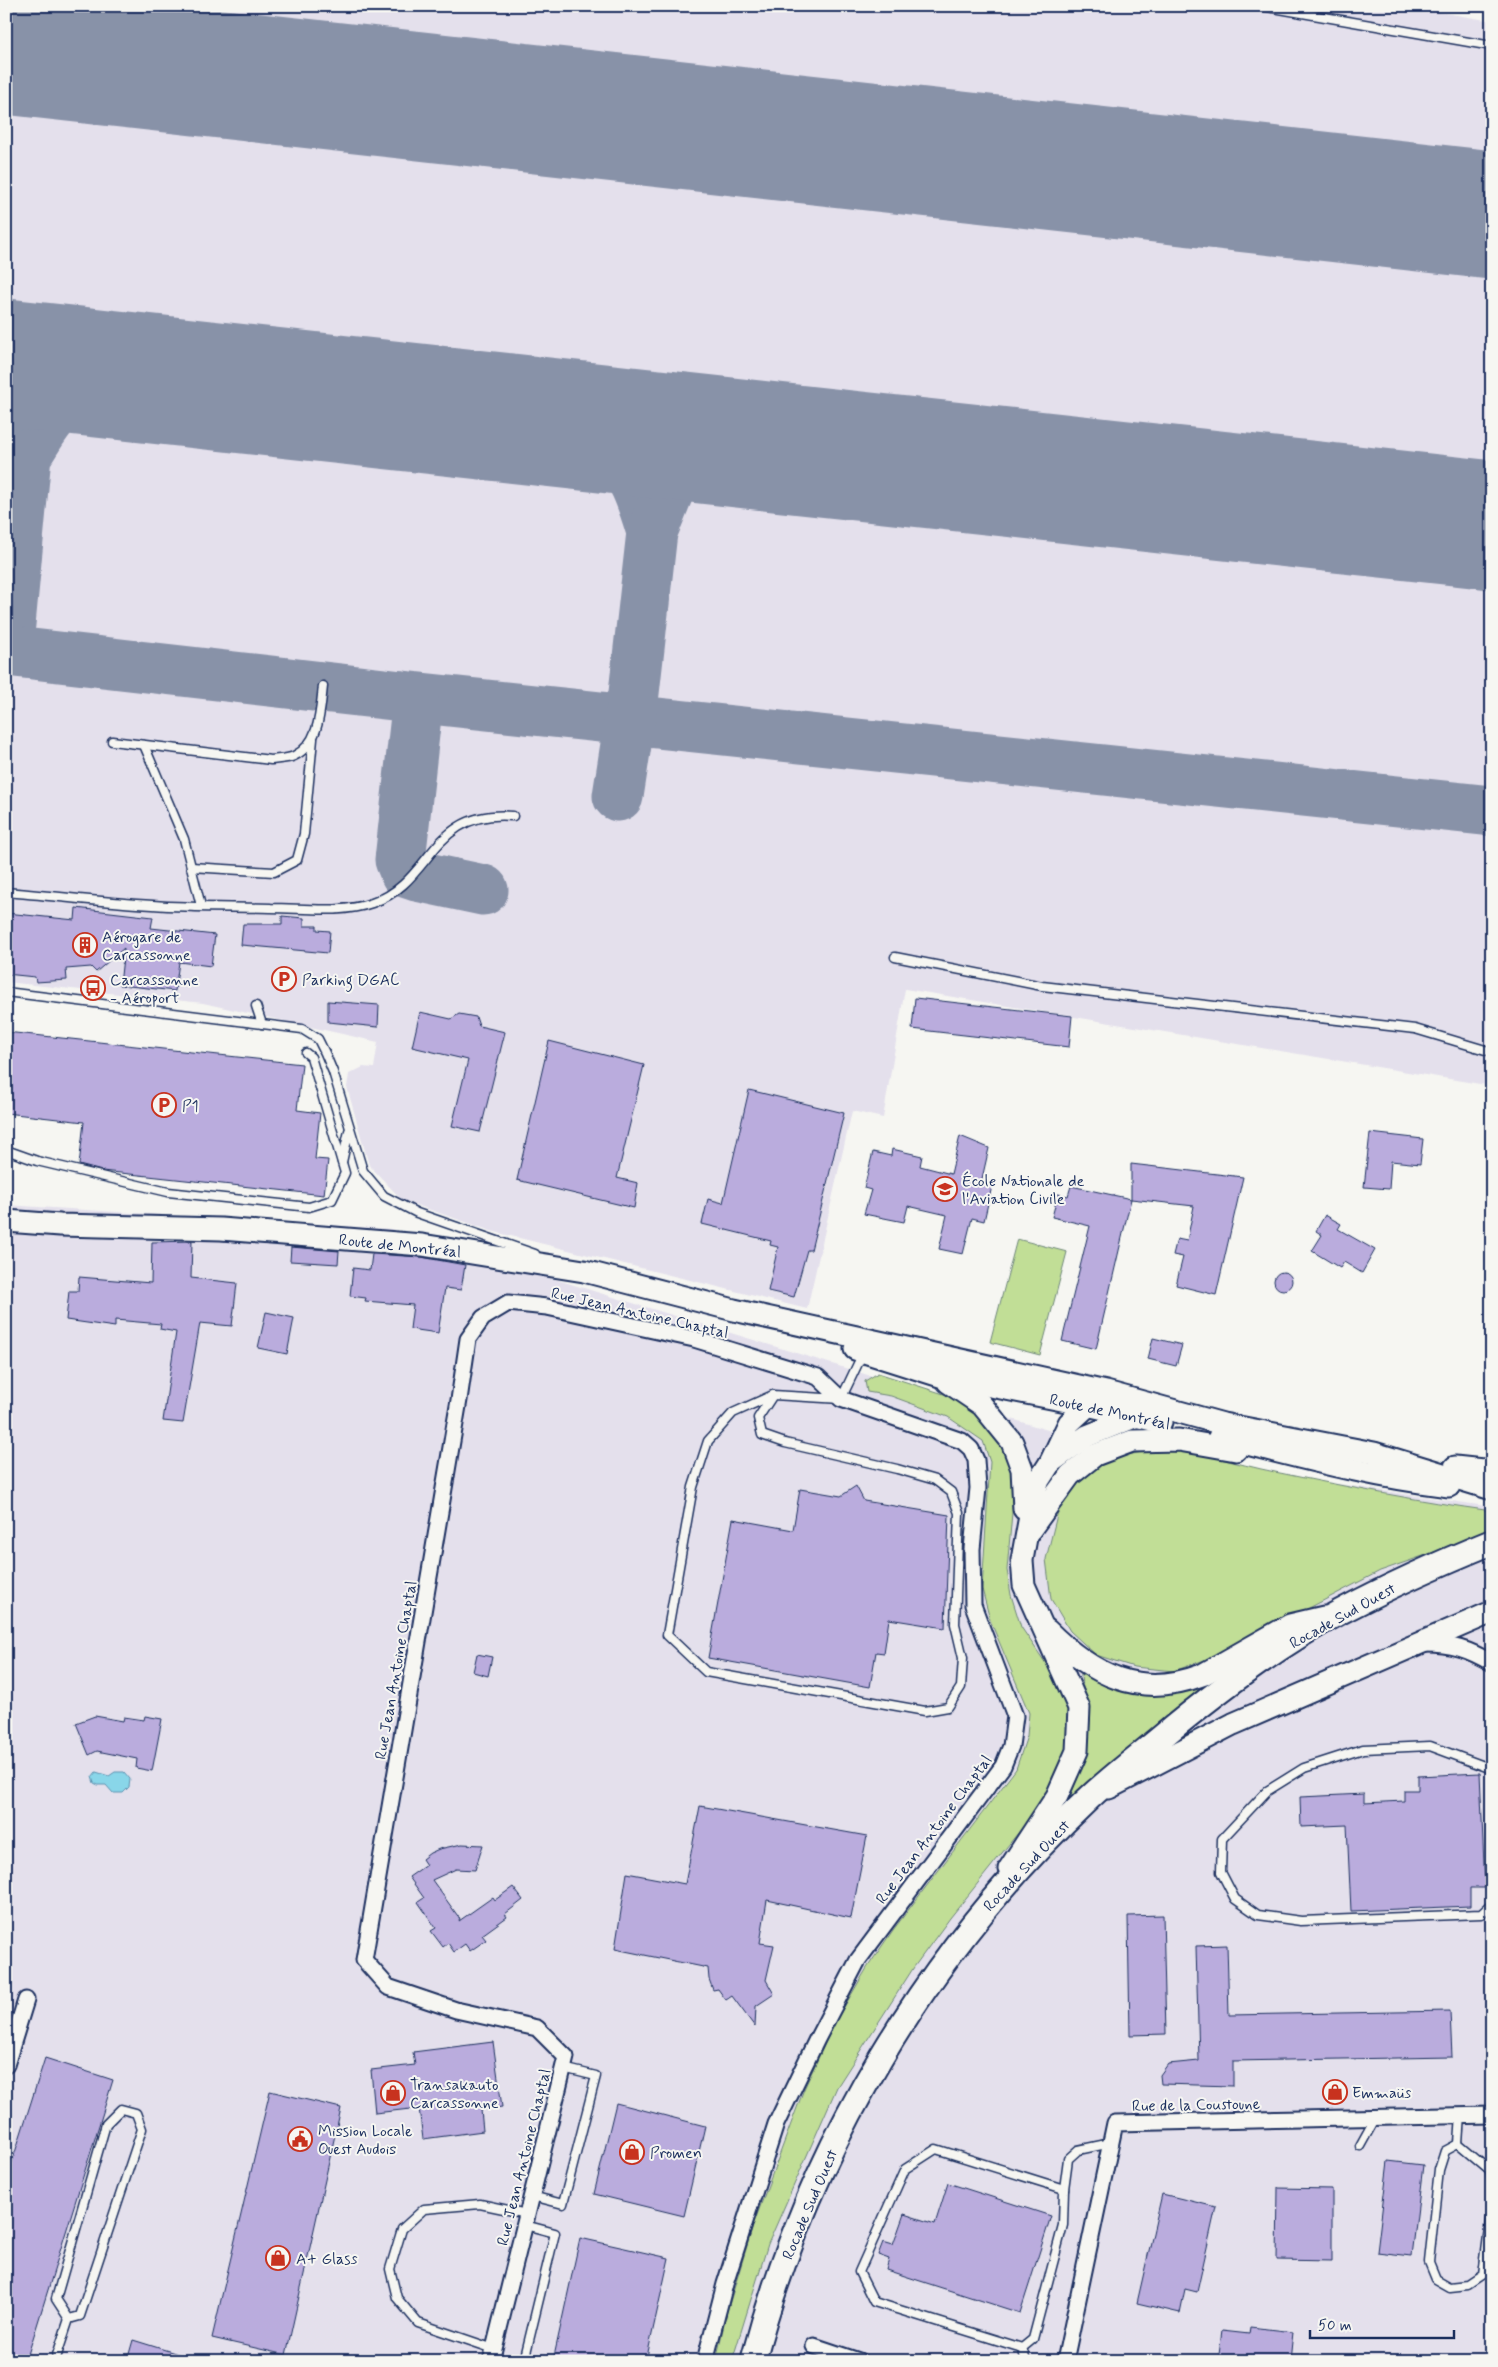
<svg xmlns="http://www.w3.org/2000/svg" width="1498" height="2367" font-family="Mynerve,sans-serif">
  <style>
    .built { fill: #e4e0ec }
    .green { fill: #c1de96; stroke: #6e867a }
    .water { fill: #89d6e9; stroke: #5d93b1 }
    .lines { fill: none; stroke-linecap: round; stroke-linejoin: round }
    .taxiway { stroke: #8892a8; stroke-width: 51 }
    .runway { stroke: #8892a8; stroke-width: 129 }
    .building { fill: #baacdd; stroke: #1b2f5e }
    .lane-casing { stroke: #1b2f5e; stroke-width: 11 }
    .street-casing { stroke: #1b2f5e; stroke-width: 19 }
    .secondary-casing { stroke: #1b2f5e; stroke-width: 25 }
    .primary-casing { stroke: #1b2f5e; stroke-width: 28 }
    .lane { stroke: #f6f6f2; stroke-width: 8 }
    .street { stroke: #f6f6f2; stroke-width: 15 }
    .secondary { stroke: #f6f6f2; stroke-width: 21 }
    .primary { stroke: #f6f6f2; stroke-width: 24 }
    .labels { text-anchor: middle; stroke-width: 4; stroke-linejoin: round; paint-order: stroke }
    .poi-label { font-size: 16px; fill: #1b2f5e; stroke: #f6f6f2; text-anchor: start }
    .street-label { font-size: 16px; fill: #1b2f5e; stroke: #f6f6f2 }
  </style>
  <rect width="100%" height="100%" fill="#f6f6f2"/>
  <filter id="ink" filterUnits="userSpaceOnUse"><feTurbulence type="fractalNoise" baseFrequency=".02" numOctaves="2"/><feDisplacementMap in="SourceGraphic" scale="10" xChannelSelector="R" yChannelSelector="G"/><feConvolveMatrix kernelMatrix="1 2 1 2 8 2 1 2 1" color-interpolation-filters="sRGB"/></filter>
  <g filter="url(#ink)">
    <g class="built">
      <polygon points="6,6 1403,6 1492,21 1492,1086 905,989 883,1118 852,1111 807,1309 491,1231 402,1200 369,1165 347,1087 349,1074 363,1067 374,1068 378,1042 203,1003 6,982"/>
      <polygon points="6,1205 391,1229 1116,1451 1492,1507 1492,2361 6,2361"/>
    </g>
    <g class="green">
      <polygon points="1017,1239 1067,1252 1040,1355 990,1342"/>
      <polygon points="878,1373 950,1396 976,1410 1002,1441 1012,1470 1012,1513 1007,1570 1011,1595 1021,1627 1055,1677 1068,1703 1070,1728 1063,1761 1046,1798 950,1918 914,1967 837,2087 768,2244 732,2361 716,2361 726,2315 754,2223 804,2089 834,2024 867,1968 893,1930 1016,1769 1027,1736 1029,1713 990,1620 982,1589 990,1462 983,1441 948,1417 891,1396 867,1392 865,1381"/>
      <path d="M1156,1449C1197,1450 1235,1464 1275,1472C1347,1487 1419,1501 1492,1511V1532L1380,1571L1221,1654L1174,1671L1134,1667L1096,1655L1070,1631L1051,1599L1046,1559L1057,1515L1065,1494L1080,1477L1114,1458Z"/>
      <path d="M1081,1670L1149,1694L1180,1692L1212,1684L1073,1802L1070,1796C1082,1768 1093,1739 1089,1708C1087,1693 1080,1687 1081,1670Z"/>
    </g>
    <polygon class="water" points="96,1772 109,1776 115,1772 124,1772 130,1779 129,1787 123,1793 113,1793 106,1785 98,1785 94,1783 92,1777"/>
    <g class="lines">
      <g class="taxiway">
        <polyline points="6,406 14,422 26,456 10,624 6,642"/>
        <path d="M547,422C568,430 591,438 610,451C633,468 644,506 652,532"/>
        <path d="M26,456C59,401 66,396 126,376"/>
        <polyline points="1473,523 1492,532"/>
        <polyline points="6,651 402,696 1492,811"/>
        <polyline points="402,696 414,706 416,716 400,860 405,872 417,876 483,890"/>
        <polyline points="618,796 634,693 652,532 669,490 680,475 698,461 725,451 758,445"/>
      </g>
      <g class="runway">
        <polyline points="6,50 1492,215"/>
        <polyline points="6,363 1492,525"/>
      </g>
    </g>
    <g class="building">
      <polygon points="76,908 153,917 151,928 215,935 211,966 179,962 175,991 120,985 124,948 96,972 91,967 66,969 67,980 36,982 35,977 6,974 6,913 75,920"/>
      <polygon points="282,916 304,918 304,926 317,926 317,930 330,931 328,953 241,945 243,924 282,924"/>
      <polygon points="915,998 1072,1016 1069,1047 912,1029"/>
      <polygon points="328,1001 379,1005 378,1027 328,1022"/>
      <polygon points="420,1012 451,1019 459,1014 476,1017 479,1026 505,1032 480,1132 452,1126 468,1060 412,1047"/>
      <polygon points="6,1032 302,1064 297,1110 320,1113 315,1159 328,1160 324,1195 102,1171 79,1165 84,1122 6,1113"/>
      <polygon points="549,1041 644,1065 617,1178 638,1183 634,1208 517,1180"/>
      <polygon points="749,1090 844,1113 811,1250 807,1250 794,1297 768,1291 778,1247 770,1245 771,1241 702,1224 708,1199 723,1203"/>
      <polygon points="1370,1133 1423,1139 1420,1164 1391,1161 1389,1189 1364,1187"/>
      <polygon points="960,1136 989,1148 981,1183 992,1186 984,1221 972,1218 963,1254 939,1249 947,1215 908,1206 904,1222 864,1214 871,1190 864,1188 873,1152 891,1156 892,1149 922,1156 920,1166 951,1174"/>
      <polygon points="1131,1164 1243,1177 1216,1295 1176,1285 1183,1257 1173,1255 1177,1239 1187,1241 1194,1206 1131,1199"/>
      <polygon points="1071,1186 1131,1199 1096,1349 1062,1341 1090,1226 1052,1217 1058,1194 1068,1196"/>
      <polygon points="1325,1215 1341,1224 1338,1229 1375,1250 1362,1273 1344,1262 1340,1268 1312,1251 1322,1235 1316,1231"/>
      <polygon points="192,1241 191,1278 237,1283 232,1326 200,1323 183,1423 163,1421 176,1332 160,1329 161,1324 115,1320 115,1327 66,1320 69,1291 78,1291 79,1277 151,1283 152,1242"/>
      <polygon points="291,1247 339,1251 338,1264 290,1261"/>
      <polygon points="372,1254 421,1257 465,1265 461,1290 445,1288 438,1333 410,1329 413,1305 365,1301 366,1298 350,1296 353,1268 370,1270"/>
      <circle cx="1283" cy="1281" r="9"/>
      <polygon points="266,1312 294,1318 287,1354 258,1348"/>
      <polygon points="1153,1338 1182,1345 1176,1366 1148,1359"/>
      <polygon points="856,1486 864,1501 949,1515 945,1628 889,1619 884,1653 876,1652 870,1687 708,1658 733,1519 793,1530 800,1489 841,1496"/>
      <polygon points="477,1654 492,1657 488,1676 473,1672"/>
      <polygon points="95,1716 123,1721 124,1717 144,1720 145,1716 162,1719 152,1771 136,1768 137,1759 97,1751 89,1755 76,1723"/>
      <polygon points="1480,1773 1485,1888 1470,1888 1470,1906 1351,1911 1347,1825 1301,1827 1300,1797 1364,1794 1364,1803 1404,1801 1404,1790 1418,1790 1418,1776"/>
      <polygon points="700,1806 867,1836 851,1918 767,1900 760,1943 774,1945 766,1980 774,1994 756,2006 755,2027 732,1996 726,2000 718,1989 713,1990 709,1979 708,1968 615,1949 627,1873 685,1884"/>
      <polygon points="462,1844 483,1845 475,1870 456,1869 432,1880 460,1919 459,1921 493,1897 495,1900 513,1887 523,1900 505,1914 507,1917 482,1935 486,1940 470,1951 465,1944 454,1952 448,1943 443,1947 431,1931 436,1928 418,1902 424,1898 409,1877 426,1865 422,1859 430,1853 439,1849"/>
      <polygon points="1163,1915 1166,2034 1130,2035 1128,1916"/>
      <polygon points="1227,1945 1229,2015 1450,2011 1452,2057 1233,2061 1233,2086 1161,2084 1160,2075 1168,2064 1199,2061 1196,1946"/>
      <polygon points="493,2042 502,2107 481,2110 483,2131 423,2139 419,2108 375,2113 371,2070 415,2065 413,2052"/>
      <polygon points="45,2058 113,2080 26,2361 6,2361 6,2181"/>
      <polygon points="270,2091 341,2108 286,2355 212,2338"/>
      <polygon points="616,2103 705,2126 684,2216 594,2194"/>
      <polygon points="1388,2161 1423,2165 1412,2256 1377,2252"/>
      <polygon points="948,2183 1051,2216 1020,2313 886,2270 889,2259 878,2255 883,2242 893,2245 904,2214 935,2224"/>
      <polygon points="1278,2188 1332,2189 1332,2261 1277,2260"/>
      <polygon points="1162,2194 1216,2207 1197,2292 1185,2289 1180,2313 1137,2303"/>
      <polygon points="580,2238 669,2258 646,2361 553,2361"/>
      <polygon points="1250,2327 1293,2332 1290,2361 1218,2361 1222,2331 1249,2334"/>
      <polygon points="133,2340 188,2357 188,2361 127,2361"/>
    </g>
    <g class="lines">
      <defs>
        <g id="lane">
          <polyline points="1261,6 1492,46"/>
          <path d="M112,741L271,760C277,759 288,759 294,756C320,743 320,712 323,686"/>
          <polyline points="144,745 184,839 201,906"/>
          <polyline points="191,867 274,872 297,860 304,834 313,739"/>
          <path d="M6,892C55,896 104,902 153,905C192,908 232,907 271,908C303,908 341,914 372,903C434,882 429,809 513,816"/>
          <polyline points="895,957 1042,986 1415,1029 1492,1052"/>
          <polyline points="6,992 302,1029 318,1039 325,1053 333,1072 363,1171 384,1196 417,1213 535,1254"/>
          <polyline points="256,1006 262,1024"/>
          <polyline points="6,1150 37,1161 168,1192 309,1207 332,1200 345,1173 311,1057 306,1053"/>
          <polyline points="342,1162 349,1131"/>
          <polyline points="773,1395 758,1418 762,1435 785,1443 897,1469 935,1480 951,1492 959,1513 955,1624 963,1658 961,1687 948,1707 925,1711 706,1672 667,1635 693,1487 708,1441 733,1413 773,1395 841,1399 863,1353"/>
          <polyline points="1492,1769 1430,1746 1363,1749 1304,1768 1267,1791 1222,1839 1221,1872 1235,1899 1258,1915 1301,1921 1481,1914 1492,1904"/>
          <polygon points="121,2109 136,2113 142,2129 80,2316 69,2319 56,2299 106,2124"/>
          <polyline points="1458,2144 1445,2151 1439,2170 1429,2262 1436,2279 1450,2287 1468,2285 1483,2275 1492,2205"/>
          <polyline points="1458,2144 1490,2171 1492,2180"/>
          <polyline points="1458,2144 1460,2115"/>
          <polyline points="1360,2146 1376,2117"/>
          <polygon points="936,2149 1064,2189 1063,2225 1033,2339 1022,2348 874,2302 859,2272 905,2169"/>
          <polyline points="1064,2189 1068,2159 1078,2150 1111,2143"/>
          <polyline points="532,2196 563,2204 596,2076 563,2068"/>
          <polyline points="1022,2348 1026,2361"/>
          <polyline points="494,2349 418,2323 397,2298 390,2269 402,2229 424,2209 480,2204 527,2214"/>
          <polyline points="55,2361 69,2319"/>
          <polyline points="524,2361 555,2233 525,2225"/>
        </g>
        <g id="street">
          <path d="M1425,1644C1452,1644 1468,1649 1492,1663"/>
          <polyline points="6,2065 26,2000"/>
          <polyline points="814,2346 859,2361"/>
          <polyline points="491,2361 566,2057 537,2028 456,2010 388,1987 364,1960 459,1400 468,1339 483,1318 508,1303 547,1307 694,1339 818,1377 841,1399 962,1441 971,1449 976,1460 978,1488 972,1549 973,1605 1015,1716 1011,1746 1003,1766 858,1960 817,2039 776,2124 725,2284 705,2361"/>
          <polyline points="1065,2361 1115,2123 1492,2115"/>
        </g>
        <g id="secondary">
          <polyline points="6,1221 60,1225 221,1229 422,1245 584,1271 734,1310 1106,1392 1223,1424 1374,1453 1492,1489"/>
          <polyline points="855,1349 940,1376 1087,1405 1161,1422"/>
          <polyline points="948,1382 982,1405 1012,1442 1022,1469 1024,1509"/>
          <path d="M1219,1437C1295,1456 1371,1477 1449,1486"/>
          <polyline points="1050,1463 1087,1436 1137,1416"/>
          <polyline points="1455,1467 1492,1471"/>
          <polyline points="1030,1530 1070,1475 1095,1455 1132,1441 1179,1440 1236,1450"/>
          <path d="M1047,1630C1092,1675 1139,1699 1202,1675L1290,1625L1324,1617"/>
          <polyline points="1109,1788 1233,1724 1492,1612"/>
          <polyline points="1009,1869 1057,1796 1077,1751 1079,1708 1024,1585 1022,1560 1034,1494 1039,1480 1050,1463 1069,1423 1095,1399"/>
        </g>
        <path id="primary" d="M753,2361C809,2148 927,1951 1087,1800C1109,1779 1134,1760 1157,1741C1214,1693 1275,1647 1340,1612C1389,1586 1440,1563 1492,1542"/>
      </defs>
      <use href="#lane" class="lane-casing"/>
      <use href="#street" class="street-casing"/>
      <use href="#secondary" class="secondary-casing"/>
      <use href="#primary" class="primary-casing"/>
      <use href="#lane" class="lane"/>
      <use href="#street" class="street"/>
      <use href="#secondary" class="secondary"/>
      <use href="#primary" class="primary"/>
    </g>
  </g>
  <defs>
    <symbol id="building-ring" viewBox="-11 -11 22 22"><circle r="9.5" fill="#f6f6f2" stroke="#c8321e" stroke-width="1.5"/><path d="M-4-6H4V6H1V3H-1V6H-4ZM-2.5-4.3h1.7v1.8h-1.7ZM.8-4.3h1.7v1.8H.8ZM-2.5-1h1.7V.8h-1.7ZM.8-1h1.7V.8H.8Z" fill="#c8321e"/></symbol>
    <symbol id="parking-ring" viewBox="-11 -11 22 22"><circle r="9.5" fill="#f6f6f2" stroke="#c8321e" stroke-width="1.5"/><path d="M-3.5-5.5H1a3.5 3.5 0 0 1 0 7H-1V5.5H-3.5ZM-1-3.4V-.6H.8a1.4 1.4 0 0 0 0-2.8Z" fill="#c8321e"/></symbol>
    <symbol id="bus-ring" viewBox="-11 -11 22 22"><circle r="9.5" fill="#f6f6f2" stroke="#c8321e" stroke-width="1.5"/><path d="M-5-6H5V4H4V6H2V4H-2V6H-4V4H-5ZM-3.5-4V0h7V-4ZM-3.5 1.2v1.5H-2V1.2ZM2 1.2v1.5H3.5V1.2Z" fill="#c8321e"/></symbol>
    <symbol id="university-ring" viewBox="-11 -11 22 22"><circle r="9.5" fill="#f6f6f2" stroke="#c8321e" stroke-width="1.5"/><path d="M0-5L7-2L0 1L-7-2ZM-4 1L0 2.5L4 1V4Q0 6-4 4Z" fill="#c8321e"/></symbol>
    <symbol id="shop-ring" viewBox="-11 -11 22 22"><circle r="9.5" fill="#f6f6f2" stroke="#c8321e" stroke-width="1.5"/><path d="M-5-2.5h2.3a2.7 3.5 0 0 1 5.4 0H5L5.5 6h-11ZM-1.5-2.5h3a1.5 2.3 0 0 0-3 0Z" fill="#c8321e"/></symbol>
    <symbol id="civic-ring" viewBox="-11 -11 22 22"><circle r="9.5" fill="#f6f6f2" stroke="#c8321e" stroke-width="1.5"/><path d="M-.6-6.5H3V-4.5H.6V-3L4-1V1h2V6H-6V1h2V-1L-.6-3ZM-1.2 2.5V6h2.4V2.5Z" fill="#c8321e"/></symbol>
  </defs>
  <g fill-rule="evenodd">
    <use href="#building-ring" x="71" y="931" width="28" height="28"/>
    <use href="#parking-ring" x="270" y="965" width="28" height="28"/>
    <use href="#bus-ring" x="79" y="974" width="28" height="28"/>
    <use href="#parking-ring" x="150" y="1091" width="28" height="28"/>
    <use href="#university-ring" x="931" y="1175" width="28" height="28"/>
    <use href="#shop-ring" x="1321" y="2078" width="28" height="28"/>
    <use href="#shop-ring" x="379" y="2079" width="28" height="28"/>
    <use href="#civic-ring" x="286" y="2125" width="28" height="28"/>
    <use href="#shop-ring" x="618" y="2138" width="28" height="28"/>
    <use href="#shop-ring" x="264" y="2244" width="28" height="28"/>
  </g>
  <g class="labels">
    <g class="poi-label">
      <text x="102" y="942">Aérogare de<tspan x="102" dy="18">Carcassonne</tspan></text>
      <text x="110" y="985">Carcassonne<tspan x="110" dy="18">- Aéroport</tspan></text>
      <text x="302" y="985">Parking DGAC</text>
      <text x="182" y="1111">P1</text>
      <text x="962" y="1186">École Nationale de<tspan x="962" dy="18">l'Aviation Civile</tspan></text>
      <text x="410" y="2090">Transakauto<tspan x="410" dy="18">Carcassonne</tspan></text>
      <text x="1352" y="2098">Emmaüs</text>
      <text x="318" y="2136">Mission Locale<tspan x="318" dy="18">Ouest Audois</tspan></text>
      <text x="650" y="2158">Promen</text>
      <text x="296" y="2264">A+ Glass</text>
    </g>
    <g class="street-label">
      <text transform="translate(400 1245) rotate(6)" y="6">Route de Montréal</text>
      <text transform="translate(640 1312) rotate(13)" y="6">Rue Jean Antoine Chaptal</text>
      <text transform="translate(1110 1411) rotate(12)" y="6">Route de Montréal</text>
      <text transform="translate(1342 1615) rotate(-29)" y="6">Rocade Sud Ouest</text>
      <text transform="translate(395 1670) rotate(-80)" y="6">Rue Jean Antoine Chaptal</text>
      <text transform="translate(933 1829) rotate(-53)" y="6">Rue Jean Antoine Chaptal</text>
      <text transform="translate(1026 1865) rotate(-47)" y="6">Rocade Sud Ouest</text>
      <text transform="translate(1196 2104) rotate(-1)" y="6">Rue de la Coustoune</text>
      <text transform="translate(523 2157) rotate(-76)" y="6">Rue Jean Antoine Chaptal</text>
      <text transform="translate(809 2204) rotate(-67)" y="6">Rocade Sud Ouest</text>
    </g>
  </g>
  <rect width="1498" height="2367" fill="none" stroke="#f6f6f2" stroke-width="25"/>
  <rect x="12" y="12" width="1473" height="2342" fill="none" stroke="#1b2f5e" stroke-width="2" filter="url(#ink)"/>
  <path d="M1310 2330v8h144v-8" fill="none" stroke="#1b2f5e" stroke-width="2.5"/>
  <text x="1318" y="2330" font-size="15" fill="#1b2f5e" stroke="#f6f6f2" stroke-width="4" paint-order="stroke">50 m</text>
</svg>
